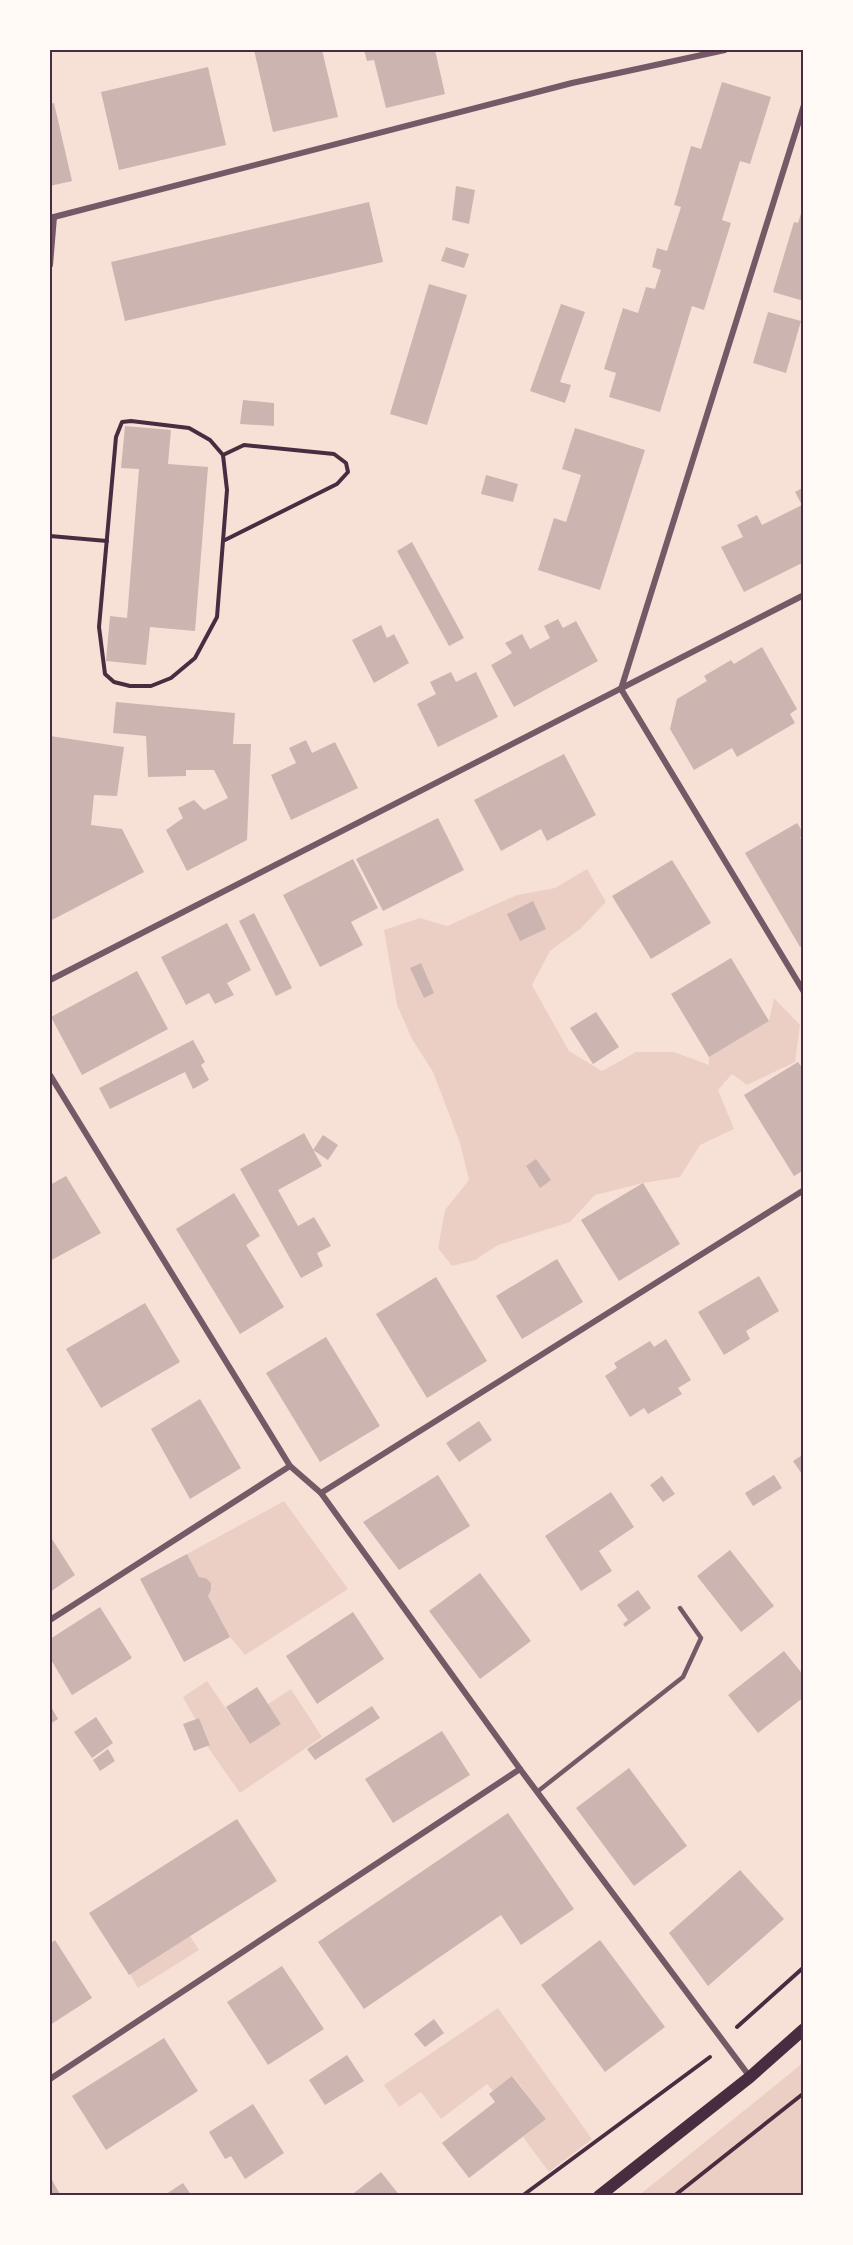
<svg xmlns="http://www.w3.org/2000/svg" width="853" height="2245" font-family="Inter,sans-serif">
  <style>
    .green { fill: #ebcfc5 }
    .building { fill: #ccb4b1 }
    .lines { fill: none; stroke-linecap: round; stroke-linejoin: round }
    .path { stroke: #4a2c40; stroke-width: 4 }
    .service { stroke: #755966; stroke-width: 4.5 }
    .minor { stroke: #755966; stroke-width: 6 }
    .secondary { stroke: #4a2c40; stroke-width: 12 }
    .neatline { fill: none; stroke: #4a2c40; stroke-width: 2 }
  </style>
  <rect width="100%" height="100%" fill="#f7e1d7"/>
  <g class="green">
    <polygon points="587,869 606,902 580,929 550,951 532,985 569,1051 602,1071 636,1052 674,1052 709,1065 709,1057 769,1021 774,998 800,1025 795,1062 747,1085 732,1074 718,1090 734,1129 700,1145 680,1177 643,1183 595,1195 570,1222 498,1245 475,1260 452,1266 438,1248 445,1210 469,1180 460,1143 433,1072 412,1039 397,1005 384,930 420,918 447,926 517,895 555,888"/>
    <path d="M284,1501L348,1589L245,1655L230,1637L208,1596C213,1589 212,1582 206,1578L199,1577L187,1554Z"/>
    <polygon points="207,1681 250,1744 281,1724 268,1704 291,1689 322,1737 240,1793 207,1746 210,1744 199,1718 195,1719 183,1697"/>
    <polygon points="190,1936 199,1950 138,1988 130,1974"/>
    <polygon points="498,2008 592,2139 549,2172 523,2137 546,2119 513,2076 493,2091 487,2084 441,2119 421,2092 399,2107 384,2085"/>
    <polygon points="803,2062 803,2195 638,2196 798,2067"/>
  </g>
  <g class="building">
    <polygon points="254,50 322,50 338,117 273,132"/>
    <polygon points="364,50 435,50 445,94 386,108 374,60 367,61"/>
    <polygon points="208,67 226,145 119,170 101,92"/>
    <polygon points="722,82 771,97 750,164 740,161 722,220 731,223 704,310 692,306 660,412 609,397 616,373 604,369 623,308 638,313 646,287 655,289 661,270 652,267 657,248 667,251 681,207 674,205 691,146 701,149"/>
    <polygon points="54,103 72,181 50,186 50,104"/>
    <polygon points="456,186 475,190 469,224 452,220"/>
    <polygon points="369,202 383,262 125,321 111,262"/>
    <polygon points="803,207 804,207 804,301 773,292 794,222 798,223"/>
    <polygon points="446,247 469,254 464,268 441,261"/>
    <polygon points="429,284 467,295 427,425 390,414"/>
    <polygon points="561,304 585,312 560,382 571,385 565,403 530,391"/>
    <polygon points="768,312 801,321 786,373 753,363"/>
    <polygon points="243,400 274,403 274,426 240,424"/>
    <polygon points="125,426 171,430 168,464 208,467 195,631 150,627 146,665 106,661 110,616 127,618 139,469 121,468"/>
    <polygon points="575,428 645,450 600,590 538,570 554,518 566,522 581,475 562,469"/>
    <polygon points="486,475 518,484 513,502 481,494"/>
    <polygon points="804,487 804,562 744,592 721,547 743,537 737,525 757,515 762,525 802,505 795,492"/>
    <polygon points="412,542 464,638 449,646 397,551"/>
    <polygon points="558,619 563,628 576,621 598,661 514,707 491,665 512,653 505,643 522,634 530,649 550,638 544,626"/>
    <polygon points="381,625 387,638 394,634 409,663 374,683 352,640"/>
    <polygon points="762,647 797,709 790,714 795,723 737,757 732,748 694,770 670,729 677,699 707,681 704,676 731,660 734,664"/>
    <polygon points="451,672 456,682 476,672 498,717 438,747 417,704 436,694 430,682"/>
    <polygon points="116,702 235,713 233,744 251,744 247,840 187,871 166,830 183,818 178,808 194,800 204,810 228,798 214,770 186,770 186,776 148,777 146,736 113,733"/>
    <polygon points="50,736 124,747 117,796 94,795 91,825 122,829 144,872 50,921"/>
    <polygon points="306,740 312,753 335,742 358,788 291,820 271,775 296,763 289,748"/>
    <polygon points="564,754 596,815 547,841 541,829 501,851 474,800"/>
    <polygon points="438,818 464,870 383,911 356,859"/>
    <polygon points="797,823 804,834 800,838 804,843 804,945 800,947 745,853"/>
    <polygon points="353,859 378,908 351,922 363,945 320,967 283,895"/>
    <polygon points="672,860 711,923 651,959 612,896"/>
    <polygon points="533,901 546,929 520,941 507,914"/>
    <polygon points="254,913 292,988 276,996 239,921"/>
    <polygon points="227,923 251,970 227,983 234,995 215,1004 209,993 186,1005 161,957"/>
    <polygon points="731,958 769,1021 709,1057 671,994"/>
    <polygon points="421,963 434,993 424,998 410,968"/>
    <polygon points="137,971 168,1029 82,1075 51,1017"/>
    <polygon points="596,1012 619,1047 593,1064 570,1028"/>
    <polygon points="193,1040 205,1062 201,1065 209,1080 193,1089 185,1072 110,1109 99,1088"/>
    <polygon points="798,1062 804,1070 804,1170 794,1176 744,1095"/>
    <polygon points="304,1133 322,1166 278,1190 298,1226 314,1217 331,1246 317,1253 323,1266 301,1278 240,1169"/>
    <polygon points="323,1135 338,1145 328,1160 313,1150"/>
    <polygon points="536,1159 551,1180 540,1188 526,1166"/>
    <polygon points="66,1176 101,1233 50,1261 50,1185"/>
    <polygon points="643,1183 680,1244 619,1281 581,1220"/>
    <polygon points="234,1193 260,1236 246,1245 284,1307 240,1334 176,1229"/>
    <polygon points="557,1259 583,1302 522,1339 496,1296"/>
    <polygon points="759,1276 779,1311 746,1331 750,1339 724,1355 698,1312"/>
    <polygon points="436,1277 487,1361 427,1398 376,1314"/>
    <polygon points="145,1303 180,1362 101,1408 66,1349"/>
    <polygon points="326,1337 380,1426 320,1462 266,1373"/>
    <polygon points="666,1339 691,1380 678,1388 682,1394 648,1414 644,1408 630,1417 605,1376 617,1368 614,1363 650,1341 654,1347"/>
    <polygon points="200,1399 241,1468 190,1499 151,1429"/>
    <polygon points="479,1421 492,1440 459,1462 446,1443"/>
    <polygon points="804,1454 804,1477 793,1461"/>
    <polygon points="438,1475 470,1526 399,1570 363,1522"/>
    <polygon points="774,1475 782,1488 753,1506 745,1493"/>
    <polygon points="662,1476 675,1494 663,1502 650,1485"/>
    <polygon points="611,1492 634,1527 599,1551 612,1571 581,1591 545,1536"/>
    <polygon points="50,1536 75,1575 50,1592"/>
    <polygon points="730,1550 774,1606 741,1632 697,1576"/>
    <polygon points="187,1554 199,1577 206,1578 211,1583 211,1590 208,1596 230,1637 184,1662 140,1579"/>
    <polygon points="480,1573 531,1641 480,1679 429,1611"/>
    <polygon points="638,1590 651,1608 625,1627 623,1624 628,1620 617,1605"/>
    <polygon points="100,1607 132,1658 72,1695 50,1658 50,1639"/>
    <polygon points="353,1612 384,1659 317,1704 286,1656"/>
    <polygon points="784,1651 804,1676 804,1697 758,1733 728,1695"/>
    <polygon points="257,1687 281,1724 250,1744 226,1707"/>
    <polygon points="50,1705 58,1719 50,1724"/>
    <polygon points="372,1706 380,1718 315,1760 307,1749"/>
    <polygon points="96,1717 113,1743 92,1758 74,1732"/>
    <polygon points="199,1718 210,1745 194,1751 183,1724"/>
    <polygon points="442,1731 470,1775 393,1823 365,1779"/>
    <polygon points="108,1749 115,1761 100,1771 93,1760"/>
    <polygon points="629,1768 687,1846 634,1886 576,1808"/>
    <polygon points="508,1813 574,1909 521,1945 501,1915 364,2009 318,1942"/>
    <polygon points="237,1819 277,1881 129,1975 89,1913"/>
    <polygon points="740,1870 784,1919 708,1986 669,1933"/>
    <polygon points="55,1940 92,1998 50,2025 50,1944"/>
    <polygon points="600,1940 665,2027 605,2072 541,1985"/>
    <polygon points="282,1966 324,2029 268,2065 227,2002"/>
    <polygon points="434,2019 444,2033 425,2047 414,2034"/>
    <polygon points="164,2038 198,2091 106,2150 72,2096"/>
    <polygon points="347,2055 364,2081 325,2105 309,2080"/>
    <polygon points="512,2076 546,2119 469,2178 442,2143 495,2102 489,2094"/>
    <polygon points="253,2104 284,2153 245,2179 231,2156 225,2159 209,2132"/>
    <polygon points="381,2172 400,2196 350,2196"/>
    <polygon points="50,2177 52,2180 61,2196 50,2196"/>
    <polygon points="183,2183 192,2196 163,2196"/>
  </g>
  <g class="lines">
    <g class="path">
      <polygon points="131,421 189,428 210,440 223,455 227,490 217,617 195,658 171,678 151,686 130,686 114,682 105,674 99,627 116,437 122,422"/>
      <polyline points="223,455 244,445 334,454 346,463 348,472 337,484 225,540"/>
      <polyline points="50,536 107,541"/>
      <polyline points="737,2027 804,1967"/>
      <polyline points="522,2196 710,2057"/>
      <polyline points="674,2196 804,2093"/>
    </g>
    <polyline class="service" points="537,1792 683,1677 701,1638 680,1608"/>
    <g class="minor">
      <polyline points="804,105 621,689 804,992"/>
      <polyline points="50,218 572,83 725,50"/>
      <polyline points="50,265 54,217"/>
      <polyline points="50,980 804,595"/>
      <polyline points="50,1075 290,1466 321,1493 520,1769 750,2077"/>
      <polyline points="321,1493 804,1190"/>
      <polyline points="50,1620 290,1466"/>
      <polyline points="50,2079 520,1769"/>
    </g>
    <polyline class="secondary" points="599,2196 750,2077 804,2029"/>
  </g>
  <rect width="853" height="2245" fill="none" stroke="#fffaf5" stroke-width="102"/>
  <rect x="51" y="51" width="751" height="2143" class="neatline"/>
</svg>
